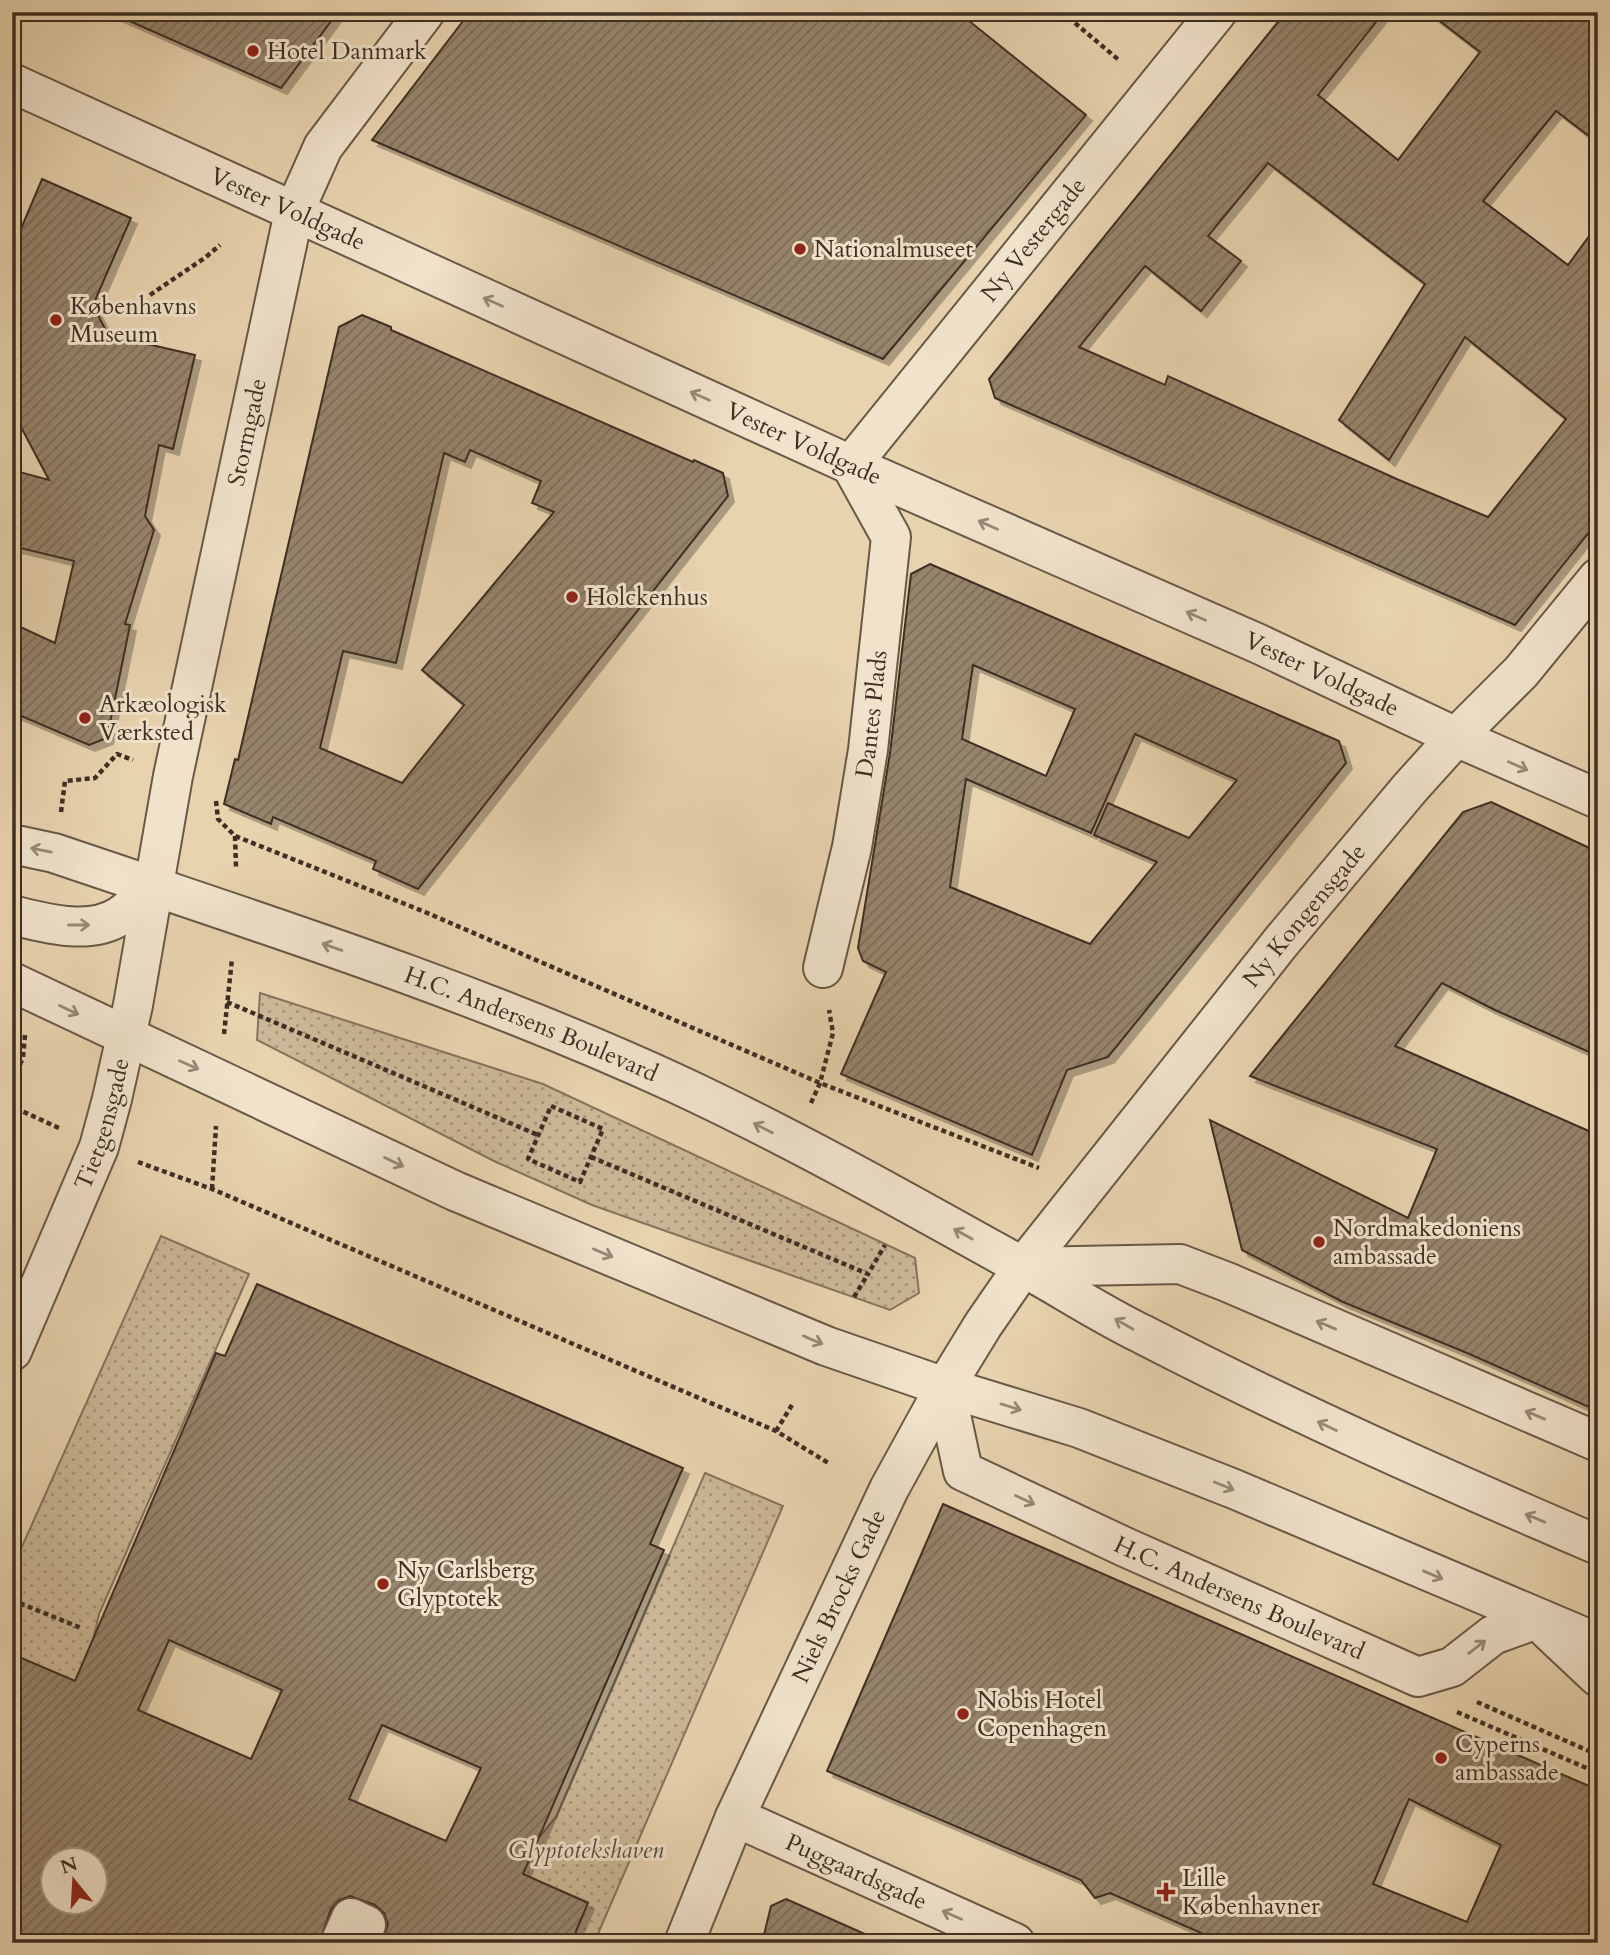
<svg xmlns="http://www.w3.org/2000/svg" width="1610" height="1955" font-family="Cardo,serif">
  <style>
    .grass { fill: url(#grass-dots); stroke: #84735d; stroke-width: 2 }
    .building { fill: url(#building-hatch); stroke: #3e2f23; stroke-width: 2; fill-rule: evenodd; filter: url(#shadow) }
    .lines { fill: none; stroke-linecap: round; stroke-linejoin: round }
    .minor-casing { stroke: #685846; stroke-width: 42 }
    .path { stroke: #3e2f23; stroke-width: 4.5; stroke-dasharray: 5 3.5; stroke-linecap: butt }
    .minor { stroke: #f0e2cb; stroke-width: 38 }
    .oneway { stroke: #978877 }
    .poi-dot { fill: #8f2418; stroke: #f0e2cb; stroke-width: 2.5 }
    .labels { text-anchor: middle; stroke-width: 6; stroke-linejoin: round; paint-order: stroke }
    .poi-label { font-size: 24px; fill: #3e2f23; stroke: #f0e2cb; text-anchor: start }
    .street-label { font-size: 24px; fill: #3e2f23; stroke: #f0e2cb }
    .park-label { font-size: 24px; font-style: italic; fill: #5a4a3a; stroke: #f0e2cb }
  </style>
  <defs>
    <pattern id="grass-dots" width="8" height="8" patternUnits="userSpaceOnUse" patternTransform="scale(1.75)"><rect width="8" height="8" fill="#cbb797"/><path d="M2 2h.1M6 6h.1" fill="none" stroke="#a6957b" stroke-width="1.8" stroke-linecap="round"/></pattern>
    <pattern id="building-hatch" width="6" height="6" patternUnits="userSpaceOnUse" patternTransform="scale(1.75)"><rect width="6" height="6" fill="#96846c"/><path d="M-1 1l2-2M0 6l6-6M5 7l2-2" fill="none" stroke="#7c6c58"/></pattern>
    <filter id="shadow"><feDropShadow dx="6" dy="6" stdDeviation="0" flood-color="#0004"/></filter>
  </defs>
  <rect width="100%" height="100%" fill="#e8d3af"/>
  <filter id="stains"><feTurbulence type="fractalNoise" baseFrequency=".00286" numOctaves="4"/><feColorMatrix values="0 0 0 0 .2 0 0 0 0 .09 0 0 0 0 .02 0 0 0 .5 -.17"/></filter>
  <radialGradient id="worn" r=".72"><stop offset=".6" stop-color="#630" stop-opacity="0"/><stop offset="1" stop-color="#630" stop-opacity=".3"/></radialGradient>
  <g class="grass">
    <polygon points="260,993 543,1084 915,1258 919,1293 890,1310 592,1205 496,1162 257,1040"/>
    <polygon points="161,1236 249,1274 99,1614 83,1685 12,1654 12,1569"/>
    <polygon points="705,1473 783,1506 594,1943 571,1943 588,1902 512,1870 556,1817"/>
  </g>
  <g class="building">
    <polygon points="109,12 338,12 281,88"/>
    <polygon points="470,12 958,12 1086,115 883,359 372,140"/>
    <path d="M1286,12H1384L1318,95L1398,160L1480,52L1428,12H1598V143L1556,111L1483,201L1568,265L1598,224V521L1515,625L995,398L989,379ZM1268,163L1425,284L1339,420L1389,460L1465,337L1566,419L1488,517L1399,480L1168,376L1165,385L1079,347L1145,266L1201,311L1241,261L1208,236Z"/>
    <polygon points="42,179 131,218 93,305 108,335 195,355 173,449 159,445 145,516 154,530 125,624 130,625 107,738 89,745 12,712 12,623 55,643 74,561 12,546 12,470 49,480 12,410 12,250"/>
    <path d="M362,315L391,327V330L693,462L694,460L723,473L728,496L418,889L373,869L376,861L273,817L271,824L224,804L235,759L238,760L339,327ZM470,450L541,481L532,503L554,512L422,670L464,705L402,783L320,748L343,651L396,663L444,453L465,462Z"/>
    <path d="M930,564L1339,741L1346,763L1108,1057L1067,1070L1032,1155L841,1074L886,972L863,961L858,948L890,753L911,574ZM973,665L1075,709L1046,776L962,739ZM1135,734L1237,780L1189,838L1108,803L1094,835L1157,862L1090,944L950,887L966,779L1091,833Z"/>
    <polygon points="1491,802 1598,852 1598,1056 1495,1010 1442,983 1395,1046 1598,1135 1598,1411 1467,1353 1343,1302 1242,1250 1210,1120 1408,1218 1437,1149 1250,1076 1463,812"/>
    <path d="M257,1284L683,1468L650,1544L664,1550L523,1874L588,1903L571,1943H382L388,1924L384,1913L375,1905L350,1896L339,1900L331,1909L319,1943H12V1654L75,1681L216,1353L225,1356ZM169,1640L282,1690L251,1759L138,1710ZM382,1725L481,1768L446,1841L349,1799ZM52,1860H94V1902H52Z"/>
    <path d="M943,1504L1598,1790V1943H1224L1110,1893L1095,1898L1081,1880L827,1771ZM1409,1799L1501,1845L1467,1922L1373,1884Z"/>
    <polygon points="786,1899 885,1943 762,1943 771,1906"/>
  </g>
  <g class="lines">
    <defs>
      <g id="minor">
        <path id="s1" d="M12,83L851,465L1259,644L1456,737L1598,799"/>
        <path id="s2" d="M851,465L1217,12"/>
        <path id="s3" d="M12,844L54,853C264,924 475,991 677,1084C795,1139 910,1204 1023,1267C1063,1289 1101,1314 1142,1334C1291,1411 1444,1479 1598,1545"/>
        <path d="M12,915C45,923 89,936 120,916C132,908 142,896 153,886"/>
        <path id="s4" d="M823,968L852,847L868,750L891,537L851,465"/>
        <polyline points="12,982 455,1191 826,1346 945,1387 1079,1428 1234,1489 1598,1643"/>
        <polyline points="1025,1267 1180,1264 1227,1282 1598,1442"/>
        <path id="s5" d="M12,1351L99,1147L112,1099L133,1005L173,776L294,212L323,147L425,12"/>
        <path id="s6" d="M945,1387L963,1471L1127,1548L1418,1677L1452,1667L1493,1635L1537,1619"/>
        <polyline points="1548,1630 1598,1677"/>
        <path id="s7" d="M735,1817L1015,1943"/>
        <polyline points="340,1943 351,1918 366,1925 358,1943"/>
        <path id="s8" d="M684,1943L735,1817L889,1489L945,1387L983,1325L1023,1267L1281,942L1410,788L1456,737L1521,672L1598,578"/>
      </g>
    </defs>
    <use href="#minor" class="minor-casing"/>
    <g class="path">
      <polyline points="1062,12 1120,61"/>
      <polyline points="150,295 206,257 220,245"/>
      <polyline points="216,801 218,819 235,836 425,912 820,1083 1039,1168"/>
      <polyline points="61,812 65,781 95,778 117,754 133,760"/>
      <polyline points="235,836 236,867"/>
      <polyline points="227,1002 538,1135"/>
      <polyline points="224,1034 232,959"/>
      <polyline points="25,1035 23,1057 16,1075 13,1107 59,1128"/>
      <polyline points="811,1103 820,1083 833,1033 829,1010"/>
      <polygon points="551,1106 603,1129 580,1182 528,1159"/>
      <polyline points="591,1157 868,1274 885,1245"/>
      <polyline points="138,1162 212,1189 776,1431 830,1464"/>
      <polyline points="212,1189 216,1126"/>
      <polyline points="854,1297 868,1274"/>
      <polyline points="776,1431 792,1405"/>
      <polyline points="12,1600 81,1628"/>
      <polyline points="1477,1702 1598,1755"/>
      <polyline points="1457,1712 1598,1773"/>
    </g>
    <use href="#minor" class="minor"/>
  </g>
  <defs><path id="oneway-shaft" d="M-6 0H5M1.5-3L5.5 0L1.5 3" fill="none" stroke-width="1.6" stroke-linecap="round" stroke-linejoin="round" transform="scale(1.75)"/></defs>
  <g class="oneway">
    <use href="#oneway-shaft" transform="translate(493 302) rotate(-156)"/>
    <use href="#oneway-shaft" transform="translate(700 396) rotate(-156)"/>
    <use href="#oneway-shaft" transform="translate(988 525) rotate(-156)"/>
    <use href="#oneway-shaft" transform="translate(1196 616) rotate(-156)"/>
    <use href="#oneway-shaft" transform="translate(1518 766) rotate(24)"/>
    <use href="#oneway-shaft" transform="translate(41 850) rotate(-169)"/>
    <use href="#oneway-shaft" transform="translate(79 925)"/>
    <use href="#oneway-shaft" transform="translate(332 947) rotate(-161)"/>
    <use href="#oneway-shaft" transform="translate(69 1010) rotate(25)"/>
    <use href="#oneway-shaft" transform="translate(189 1065) rotate(24)"/>
    <use href="#oneway-shaft" transform="translate(763 1128) rotate(-153)"/>
    <use href="#oneway-shaft" transform="translate(394 1162) rotate(26)"/>
    <use href="#oneway-shaft" transform="translate(963 1234) rotate(-151)"/>
    <use href="#oneway-shaft" transform="translate(603 1253) rotate(23)"/>
    <use href="#oneway-shaft" transform="translate(1124 1324) rotate(-150)"/>
    <use href="#oneway-shaft" transform="translate(1326 1325) rotate(-157)"/>
    <use href="#oneway-shaft" transform="translate(813 1340) rotate(23)"/>
    <use href="#oneway-shaft" transform="translate(1011 1407) rotate(17)"/>
    <use href="#oneway-shaft" transform="translate(1535 1415) rotate(-157)"/>
    <use href="#oneway-shaft" transform="translate(1327 1426) rotate(-155)"/>
    <use href="#oneway-shaft" transform="translate(1224 1486) rotate(22)"/>
    <use href="#oneway-shaft" transform="translate(1025 1500) rotate(25)"/>
    <use href="#oneway-shaft" transform="translate(1535 1518) rotate(-157)"/>
    <use href="#oneway-shaft" transform="translate(1433 1575) rotate(23)"/>
    <use href="#oneway-shaft" transform="translate(1477 1647) rotate(-38)"/>
    <use href="#oneway-shaft" transform="translate(952 1915) rotate(-156)"/>
  </g>
  <g class="poi-dot">
    <circle cx="253" cy="51" r="7"/>
    <circle cx="800" cy="249" r="7"/>
    <circle cx="56" cy="320" r="7"/>
    <circle cx="572" cy="597" r="7"/>
    <circle cx="85" cy="718" r="7"/>
    <circle cx="1319" cy="1242" r="7"/>
    <circle cx="383" cy="1584" r="7"/>
    <circle cx="963" cy="1714" r="7"/>
    <circle cx="1441" cy="1758" r="7"/>
    <path d="M1162.5 1881.5h7v7h7v7h-7v7h-7v-7h-7v-7h7z"/>
  </g>
  <g class="labels">
    <g class="poi-label">
      <text x="267" y="59">Hotel Danmark</text>
      <text x="814" y="257">Nationalmuseet</text>
      <text x="70" y="314">Københavns<tspan x="70" dy="28">Museum</tspan></text>
      <text x="586" y="605">Holckenhus</text>
      <text x="99" y="712">Arkæologisk<tspan x="99" dy="28">Værksted</tspan></text>
      <text x="1333" y="1236">Nordmakedoniens<tspan x="1333" dy="28">ambassade</tspan></text>
      <text x="397" y="1578">Ny Carlsberg<tspan x="397" dy="28">Glyptotek</tspan></text>
      <text x="977" y="1708">Nobis Hotel<tspan x="977" dy="28">Copenhagen</tspan></text>
      <text x="1455" y="1752">Cyperns<tspan x="1455" dy="28">ambassade</tspan></text>
      <text x="1182" y="1886">Lille<tspan x="1182" dy="28">Københavner</tspan></text>
    </g>
    <g class="street-label">
      <text dy="8" stroke="none"><textPath href="#s1" startOffset="303">Vester Voldgade</textPath></text>
      <text dy="8" stroke="none"><textPath href="#s2" startOffset="290">Ny Vestergade</textPath></text>
      <text dy="8" stroke="none"><textPath href="#s5" startOffset="952">Stormgade</textPath></text>
      <text dy="8" stroke="none"><textPath href="#s1" startOffset="870">Vester Voldgade</textPath></text>
      <text dy="8" stroke="none"><textPath href="#s1" startOffset="1437">Vester Voldgade</textPath></text>
      <text dy="8" stroke="none"><textPath href="#s4" startOffset="259">Dantes Plads</textPath></text>
      <text dy="8" stroke="none"><textPath href="#s8" startOffset="1208">Ny Kongensgade</textPath></text>
      <text dy="8" stroke="none"><textPath href="#s3" startOffset="550">H.C. Andersens Boulevard</textPath></text>
      <text dy="8" stroke="none"><textPath href="#s5" startOffset="245">Tietgensgade</textPath></text>
      <text dy="8" stroke="none"><textPath href="#s8" startOffset="380">Niels Brocks Gade</textPath></text>
      <text dy="8" stroke="none"><textPath href="#s6" startOffset="390">H.C. Andersens Boulevard</textPath></text>
      <text dy="8" stroke="none"><textPath href="#s7" startOffset="133">Puggaardsgade</textPath></text>
    </g>
    <g class="park-label">
      <text x="586" y="1858">Glyptotekshaven</text>
    </g>
  </g>
  <rect width="1610" height="1955" fill="none" stroke="#e8d3af" stroke-width="42"/>
  <rect x="14" y="14" width="1582" height="1927" fill="none" stroke="#3e2f23" stroke-width="3.5"/>
  <rect x="21" y="21" width="1568" height="1913" fill="none" stroke="#3e2f23" stroke-width="2"/>
  <g transform="translate(74 1881) rotate(342)"><circle r="33" fill="#f0e2cb" stroke="#a99a88" stroke-width="2"/>
  <path d="M0-5L12 26L0 18L-12 26Z" fill="#8f2418"/>
  <text y="-10" font-size="19" font-weight="bold" text-anchor="middle" fill="#3e2f23">N</text>
  </g>
  <rect width="100%" height="100%" filter="url(#stains)"/>
  <rect width="100%" height="100%" fill="url(#worn)"/>
</svg>
